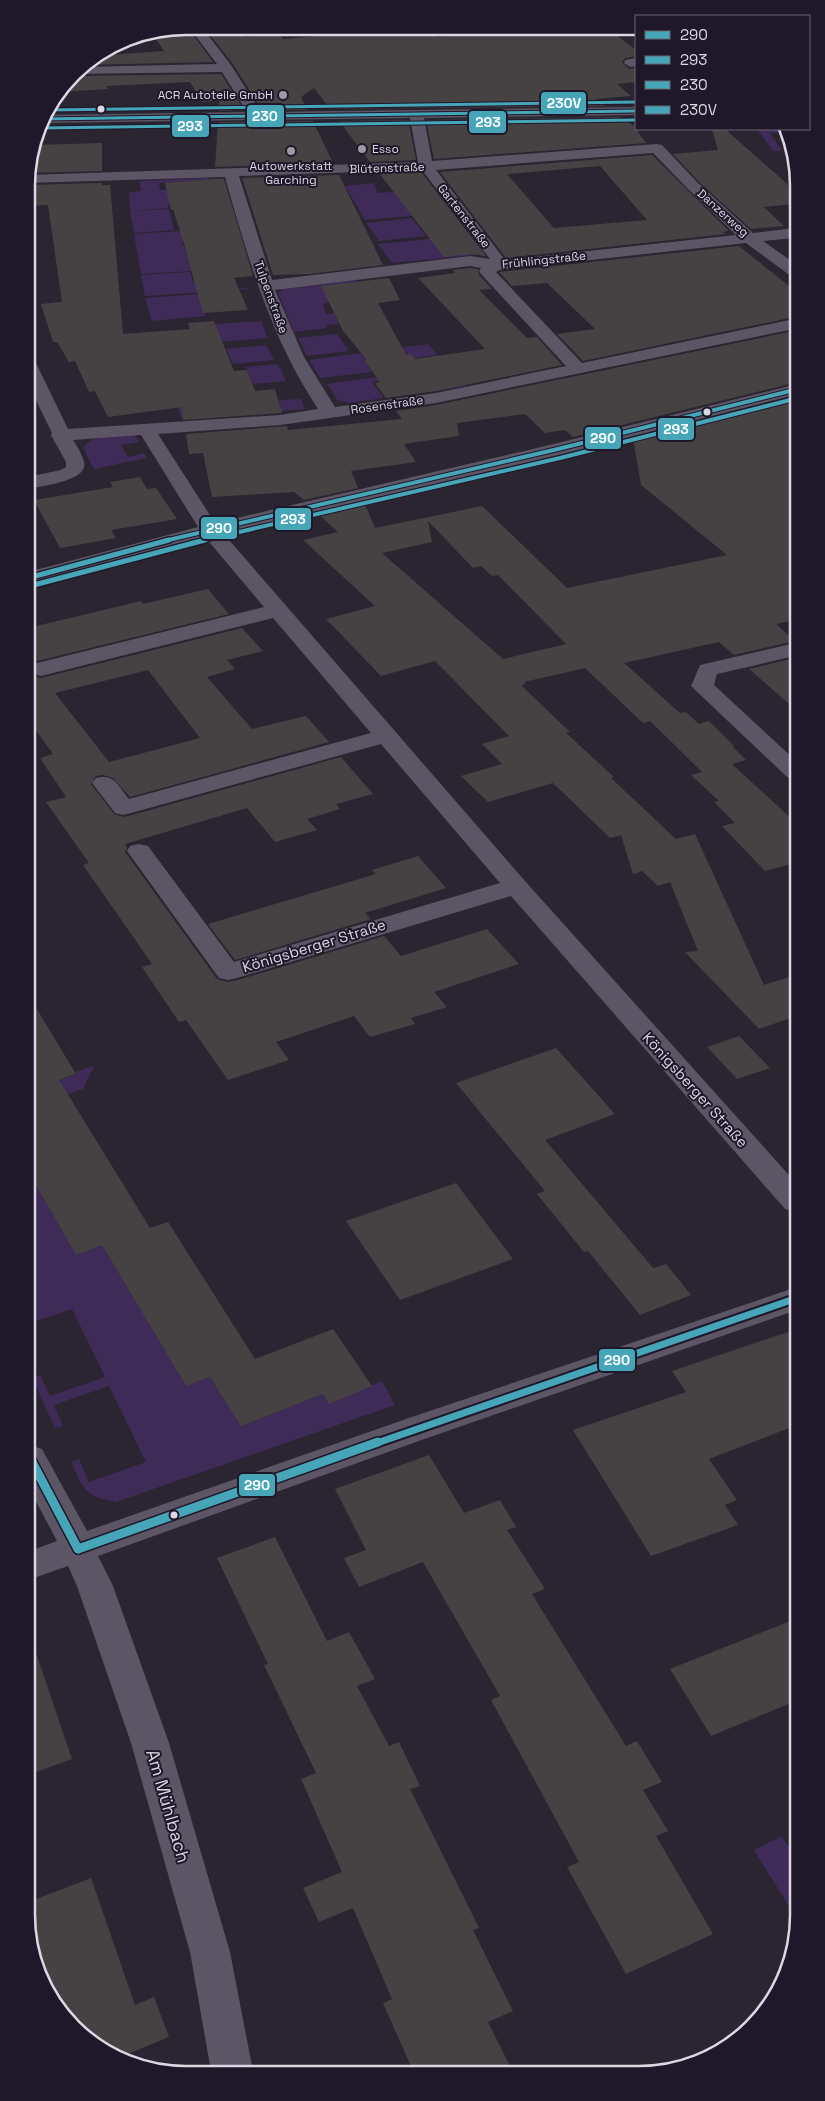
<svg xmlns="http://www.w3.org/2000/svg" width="825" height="2101" font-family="'Space Grotesk',sans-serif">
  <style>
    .green { fill: #3f2b58 }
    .building { fill: #464244; fill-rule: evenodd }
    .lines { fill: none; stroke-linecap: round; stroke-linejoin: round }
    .minor { fill: #5c5566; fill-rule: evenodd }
    .bus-1-far3-casing { stroke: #1f182a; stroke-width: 6 }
    .bus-1-far2-casing { stroke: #1f182a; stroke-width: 8 }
    .bus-1-far1-casing { stroke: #1f182a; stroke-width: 11 }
    .bus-1-casing { stroke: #1f182a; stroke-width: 12 }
    .bus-2-far2-casing { stroke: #1f182a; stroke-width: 5 }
    .bus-2-far1-casing { stroke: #1f182a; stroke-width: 6 }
    .bus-2-casing { stroke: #1f182a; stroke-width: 8 }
    .bus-3-casing { stroke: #1f182a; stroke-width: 5 }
    .bus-4-casing { stroke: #1f182a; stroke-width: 5 }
    .bus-1-far3 { stroke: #46a6b8; stroke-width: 4 }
    .bus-1-far2 { stroke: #46a6b8; stroke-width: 5 }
    .bus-1-far1 { stroke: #46a6b8; stroke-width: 7 }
    .bus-1 { stroke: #46a6b8; stroke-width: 9 }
    .bus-2-far2 { stroke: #46a6b8; stroke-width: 3 }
    .bus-2-far1 { stroke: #46a6b8; stroke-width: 4 }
    .bus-2 { stroke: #46a6b8; stroke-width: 5 }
    .bus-3 { stroke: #46a6b8; stroke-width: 3 }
    .bus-4 { stroke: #46a6b8; stroke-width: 3 }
    .poi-dot { fill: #9d99a4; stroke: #1f182a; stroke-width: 2 }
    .bus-dot { fill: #dbd7e3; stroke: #1f182a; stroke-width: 2 }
    .labels { text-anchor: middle; stroke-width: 4; stroke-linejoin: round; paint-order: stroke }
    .far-poi-label { font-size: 12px; fill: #dbd7e3; stroke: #1f182a; text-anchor: end }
    .far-street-label { font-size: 12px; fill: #dbd7e3; stroke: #1f182a }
    .street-label { font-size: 15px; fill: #dbd7e3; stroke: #1f182a }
    .near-street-label { font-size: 18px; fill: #dbd7e3; stroke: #1f182a }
    .rim { fill: none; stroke: #dbd7e3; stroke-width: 2.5 }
    .line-badge { stroke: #1f182a; stroke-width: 2 }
    .badge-label { font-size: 14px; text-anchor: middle; font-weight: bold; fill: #fff }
  </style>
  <rect width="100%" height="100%" fill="#2a2530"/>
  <g class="green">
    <polygon points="757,129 787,129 788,132 770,133 782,151 773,151"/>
    <polygon points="208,178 209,180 159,183 160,190 180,189 183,204 168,205 168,208 130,211 129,192 141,191 139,181"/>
    <polygon points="373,183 378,193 419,190 450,213 365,220 345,186"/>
    <polygon points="169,209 174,230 134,233 130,211"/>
    <polygon points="412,218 426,236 379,241 366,223"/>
    <polygon points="193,230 197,240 182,241 190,265 210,270 141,274 134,234"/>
    <polygon points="469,235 485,254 392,263 378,244"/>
    <polygon points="190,272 193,282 208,281 211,290 248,288 249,289 145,296 141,275"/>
    <polygon points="356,280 361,285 333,301 323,304 326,314 334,313 339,324 326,325 327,328 294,332 278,293 283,289"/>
    <polygon points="199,294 206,316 152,321 145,298"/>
    <polygon points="261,321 268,338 176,345 214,324"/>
    <polygon points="337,334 349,351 307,356 298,338"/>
    <polygon points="428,344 437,355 414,358 411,354 364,360 372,372 320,378 309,360"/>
    <polygon points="266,345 274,360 233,364 226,349"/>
    <polygon points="278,364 286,381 253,384 246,367"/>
    <polygon points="449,367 466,386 437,391 423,375 372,382 384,398 350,403 338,401 327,384"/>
    <polygon points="174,398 240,412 281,408 279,400 301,399 305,409 182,419"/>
    <path d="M135,435L139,442L121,445L128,457L144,453L147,458L94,469L83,448C93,433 119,436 135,435Z"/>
    <polygon points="94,1066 83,1089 29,1106 29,1089 76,1075 75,1072"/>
    <path d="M29,1173L76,1255L102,1245L186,1386L210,1377L241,1426L323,1394L329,1403L382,1381L395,1405L116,1502C84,1496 84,1490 71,1462L79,1459L89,1482L146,1462L109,1386L54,1405L63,1426L55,1428L32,1378L40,1375L50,1396L105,1377L72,1309L30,1323Z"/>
    <polygon points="781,1836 798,1860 798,1921 754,1850"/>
  </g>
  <g class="building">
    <polygon points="237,28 245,37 279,34 283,39 416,28 427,28 437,37 542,28 608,29 636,50 636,56 625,58 622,62 629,69 636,68 636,82 617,84 631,96 596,99 605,106 330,109 314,88 301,97 307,110 262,110 233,64 207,31"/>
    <polygon points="191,32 213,62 82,65 96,56 164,51 154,36"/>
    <polygon points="221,74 244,110 219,111 219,101 202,102 190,82 106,86 108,89 60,92 73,76"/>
    <polygon points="621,117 634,126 646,143 434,159 426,120"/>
    <polygon points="408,120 416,160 370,162 339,121"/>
    <polygon points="313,121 333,163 215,167 218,122"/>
    <polygon points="712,129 725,129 794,190 794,204 764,207 784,226 751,229 698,181 673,154 718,150"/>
    <polygon points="102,143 102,171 27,173 35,145"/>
    <path d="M652,155L729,231L722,232L726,234L506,258L440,172ZM600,166L647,220L554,228L507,174Z"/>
    <polygon points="421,172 486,256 470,254 444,257 379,173"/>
    <polygon points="339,175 383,265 310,274 273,275 242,178"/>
    <polygon points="214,179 224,179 253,276 234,278 248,310 203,313 182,237 173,209 171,210 165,183"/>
    <polygon points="102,183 102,185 110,185 123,334 190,329 188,323 214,321 234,371 247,370 255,391 275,389 282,413 183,420 182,407 108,417 95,391 89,392 75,361 69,362 57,342 53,342 41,304 62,302 48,205 27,206 27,185"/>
    <polygon points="739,246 794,290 794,317 583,361 557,334 595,329 547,283 512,286 499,272"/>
    <polygon points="470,268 478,269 479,275 492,289 479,290 527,338 537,337 562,365 436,391 386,398 375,383 380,382 364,360 367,360 343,331 321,286 389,278 400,300 378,303 406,355 411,354 415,359 485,349 418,278 455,273 453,270"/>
    <polygon points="794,331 794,383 573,437 565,430 545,433 525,414 457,423 459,436 404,444 416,462 351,471 358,488 304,500 294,492 212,497 203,453 189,454 186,434 287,426 288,430 402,419 396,411 436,405"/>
    <path d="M794,397L795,620L776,624L795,641L734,655L719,642L624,663L680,713L686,712L699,724L709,721L734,746H732L746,760L732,764L795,822V863L765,871L722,826L735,823L714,802L719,801L691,775L702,772L650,721L643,723L585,668L524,682L526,684L521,685L570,732L566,733L614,777L611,778L676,839L695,834L764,985L796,975V1016L759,1029L685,952L698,951L670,882L658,886L642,871L633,874L621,835L610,838L553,783L488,802L461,776L502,764L482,744L509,736L435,661L381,676L326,619L375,606L303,540L338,532L317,513L364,502L375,528L482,506L567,588L727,555L641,485L633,438ZM428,521L473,568L481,566L492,576L498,575L566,644L503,659L382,553L432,542Z"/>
    <polygon points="140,477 147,489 156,488 177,519 111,530 116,538 60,548 34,500 113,487 110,482"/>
    <path d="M208,589L229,614L33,662L28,670L33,676L41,678L242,628L263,651L227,660L235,669L207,677L252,729L306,716L329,742L130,797L113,778L103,775L96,776L91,784L114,814L123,817L132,815L341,757L373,794L336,804L340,809L307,819L317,830L275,842L247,808L125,844L127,847L125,852L217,979L228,982L238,980L384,936L401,956L487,929L519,964L434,992L447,1007L411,1018L415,1024L370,1037L354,1016L276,1042L289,1060L228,1080L186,1020L179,1022L142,967L152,964L83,865L89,863L46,802L66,797L40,758L53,754L28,719V628L141,601L143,604ZM148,670L200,738L109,762L55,693Z"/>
    <polygon points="795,658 795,709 749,669"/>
    <polygon points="418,856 446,888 365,913 371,919 235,960 208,924 376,874 372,870"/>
    <polygon points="29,996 76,1074 59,1080 150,1228 168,1222 255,1359 333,1329 372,1386 329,1404 323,1394 241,1426 210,1377 186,1386 102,1245 76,1255 29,1173"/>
    <polygon points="739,1036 770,1068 737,1079 707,1047"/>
    <polygon points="556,1048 615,1114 545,1140 653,1268 666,1264 691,1295 640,1315 588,1251 584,1252 537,1194 545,1191 456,1083"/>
    <polygon points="456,1183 513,1259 400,1300 346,1221"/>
    <polygon points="797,1329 797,1425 709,1459 737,1500 725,1505 738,1525 651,1556 573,1430 686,1392 672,1371"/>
    <polygon points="429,1455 464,1513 500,1500 516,1527 507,1530 545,1589 532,1594 626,1746 637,1741 662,1782 643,1790 668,1831 656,1836 713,1934 626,1974 567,1867 579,1862 491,1700 500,1696 423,1562 359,1587 344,1558 366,1550 335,1489"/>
    <polygon points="275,1537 327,1641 349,1632 375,1679 357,1686 389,1746 399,1742 420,1786 410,1789 479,1928 473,1930 513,2011 488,2022 512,2070 413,2071 383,2003 392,1999 353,1908 319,1922 303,1888 342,1872 301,1779 316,1773 264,1665 268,1664 217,1558"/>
    <polygon points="798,1618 798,1700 711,1736 670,1669"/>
    <polygon points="36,1653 72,1759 31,1774 31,1654"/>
    <polygon points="91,1878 135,2005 154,1997 169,2037 123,2056 80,2035 48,1995 32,1956 31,1901"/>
  </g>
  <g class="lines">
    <g class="minor">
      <path d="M188,26H201L231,65L261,112L636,107V115L424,118L432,161L657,144L662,145L697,182L753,233L794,228V238L763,241L794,263V276L788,274L746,243L499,270L496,272L582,363L794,319V329L436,403L280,425L158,434L215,523L558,443L794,385V395L558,455L223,533L525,881L796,1183V1212L785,1209L511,896L237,978L228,980L219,978L127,851L130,846L139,844L148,846L234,962L500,883L381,744L131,813L123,815L115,813L92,783L96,778C115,773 118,786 129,799L371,733L273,618L41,676L33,674L30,669L33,664L264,607L205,537L28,584V572L198,527L141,435L73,440C77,446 82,454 84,462C89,481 41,486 27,489V477L61,470L66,467V462L51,435L52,433L27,382V358L33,359L36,363L68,429L280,415L318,409C271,338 248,259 225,177L27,183V175L418,162L410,118L41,123L43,115L247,112L222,72L74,74L80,67L217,64ZM653,153L687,188L736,235L505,260L436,170ZM422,170L490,259L470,256L272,280L239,176ZM470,266L481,268L479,271L481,274L566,366L436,393L335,407L304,357L275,290Z"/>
      <polygon points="636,58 636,66 630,67 624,63 625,60"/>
      <polygon points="795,643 795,656 717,674 714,685 795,760 795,779 787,777 691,686 700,665"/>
      <polygon points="797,1287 797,1310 430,1437 98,1556 113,1586 169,1743 230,1952 253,2071 211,2071 190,1952 131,1743 77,1586 68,1566 31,1579 30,1551 57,1541 30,1490 30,1445 42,1449 87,1531 406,1419"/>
    </g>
    <defs>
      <polyline id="bus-1-far3" points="164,541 558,449 794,390"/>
      <polyline id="bus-1-far2" points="28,578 169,540"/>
      <polyline id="bus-1-far1" points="374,1444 797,1298"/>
      <g id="bus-1">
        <polyline points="30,1458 78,1549"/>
        <polyline points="78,1549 378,1442"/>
      </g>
      <polyline id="bus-2-far2" points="42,128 636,120"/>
      <polyline id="bus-2-far1" points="200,541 560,458 794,399"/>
      <polyline id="bus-2" points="30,586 205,540"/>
      <polyline id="bus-3" points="42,119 636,111"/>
      <polyline id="bus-4" points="47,110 636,102"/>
    </defs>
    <use href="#bus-1-far3" class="bus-1-far3-casing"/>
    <use href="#bus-1-far2" class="bus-1-far2-casing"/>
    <use href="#bus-1-far1" class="bus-1-far1-casing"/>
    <use href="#bus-1" class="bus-1-casing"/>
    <use href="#bus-2-far2" class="bus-2-far2-casing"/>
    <use href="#bus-2-far1" class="bus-2-far1-casing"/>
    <use href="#bus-2" class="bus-2-casing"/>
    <use href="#bus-3" class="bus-3-casing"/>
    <use href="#bus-4" class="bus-4-casing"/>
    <use href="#bus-1-far3" class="bus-1-far3"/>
    <use href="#bus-1-far2" class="bus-1-far2"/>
    <use href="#bus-1-far1" class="bus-1-far1"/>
    <use href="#bus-1" class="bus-1"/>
    <use href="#bus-2-far2" class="bus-2-far2"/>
    <use href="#bus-2-far1" class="bus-2-far1"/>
    <use href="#bus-2" class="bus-2"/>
    <use href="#bus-3" class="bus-3"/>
    <use href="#bus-4" class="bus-4"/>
  </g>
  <g class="poi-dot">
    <circle cx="283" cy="95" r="5"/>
    <circle cx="362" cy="149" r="5"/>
    <circle cx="291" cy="151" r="5"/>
  </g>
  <g class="bus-dot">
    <circle cx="101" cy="109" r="4.5"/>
    <circle cx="707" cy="412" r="4.5"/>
    <circle cx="174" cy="1515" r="4.5"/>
  </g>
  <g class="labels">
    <g class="far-poi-label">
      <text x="273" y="99">ACR Autoteile GmbH</text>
      <text x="372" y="153" text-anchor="start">Esso</text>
      <text x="291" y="170" text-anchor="middle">Autowerkstatt<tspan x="291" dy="14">Garching</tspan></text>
    </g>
    <g class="far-street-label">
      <text transform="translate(387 168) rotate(-2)" y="4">Blütenstraße</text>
      <text transform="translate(723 213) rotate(42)" y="4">Danzerweg</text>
      <text transform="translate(464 216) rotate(52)" y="4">Gartenstraße</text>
      <text transform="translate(544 260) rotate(-6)" y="4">Frühlingstraße</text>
      <text transform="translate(271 297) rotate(70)" y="4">Tulpenstraße</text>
      <text transform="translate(387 405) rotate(-8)" y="4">Rosenstraße</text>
    </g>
    <g class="street-label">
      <text transform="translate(314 946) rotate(-17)" y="5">Königsberger Straße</text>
      <text transform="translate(695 1090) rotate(48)" y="5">Königsberger Straße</text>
    </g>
    <g class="near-street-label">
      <text transform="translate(168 1806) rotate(74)" y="6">Am Mühlbach</text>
    </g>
  </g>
  <path d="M0 0H825V2101H0ZM186 35H639A151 151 0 0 1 790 186V1915A151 151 0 0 1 639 2066H186A151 151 0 0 1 35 1915V186A151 151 0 0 1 186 35Z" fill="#1f182a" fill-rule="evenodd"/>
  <path class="rim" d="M186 35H639A151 151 0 0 1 790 186V1915A151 151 0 0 1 639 2066H186A151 151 0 0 1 35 1915V186A151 151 0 0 1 186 35Z"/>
  <g class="line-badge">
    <rect x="540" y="91" width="47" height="24" rx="5" fill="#46a6b8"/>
    <rect x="246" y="104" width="39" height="24" rx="5" fill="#46a6b8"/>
    <rect x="468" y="110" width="39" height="24" rx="5" fill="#46a6b8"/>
    <rect x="171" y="114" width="39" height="24" rx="5" fill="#46a6b8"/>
    <rect x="657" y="417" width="38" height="24" rx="5" fill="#46a6b8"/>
    <rect x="584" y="426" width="38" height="24" rx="5" fill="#46a6b8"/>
    <rect x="274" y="507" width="38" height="24" rx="5" fill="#46a6b8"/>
    <rect x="200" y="516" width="38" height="24" rx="5" fill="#46a6b8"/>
    <rect x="598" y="1348" width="38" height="24" rx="5" fill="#46a6b8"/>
    <rect x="238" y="1473" width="38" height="24" rx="5" fill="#46a6b8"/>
  </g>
  <g class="badge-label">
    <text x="564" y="108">230V</text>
    <text x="265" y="121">230</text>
    <text x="488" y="127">293</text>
    <text x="190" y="131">293</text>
    <text x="676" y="434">293</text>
    <text x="603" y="443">290</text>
    <text x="293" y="524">293</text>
    <text x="219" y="533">290</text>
    <text x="617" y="1365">290</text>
    <text x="257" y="1490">290</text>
  </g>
  <rect x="635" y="15" width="175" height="115" fill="#1f182a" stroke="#6a6474"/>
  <rect x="645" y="31" width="25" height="8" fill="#46a6b8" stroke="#6a6474"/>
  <text x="680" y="40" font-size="15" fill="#dbd7e3">290</text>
  <rect x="645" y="56" width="25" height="8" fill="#46a6b8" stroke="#6a6474"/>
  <text x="680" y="65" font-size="15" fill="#dbd7e3">293</text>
  <rect x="645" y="81" width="25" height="8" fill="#46a6b8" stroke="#6a6474"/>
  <text x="680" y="90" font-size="15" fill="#dbd7e3">230</text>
  <rect x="645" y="106" width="25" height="8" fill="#46a6b8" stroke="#6a6474"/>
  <text x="680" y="115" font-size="15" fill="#dbd7e3">230V</text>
</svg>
